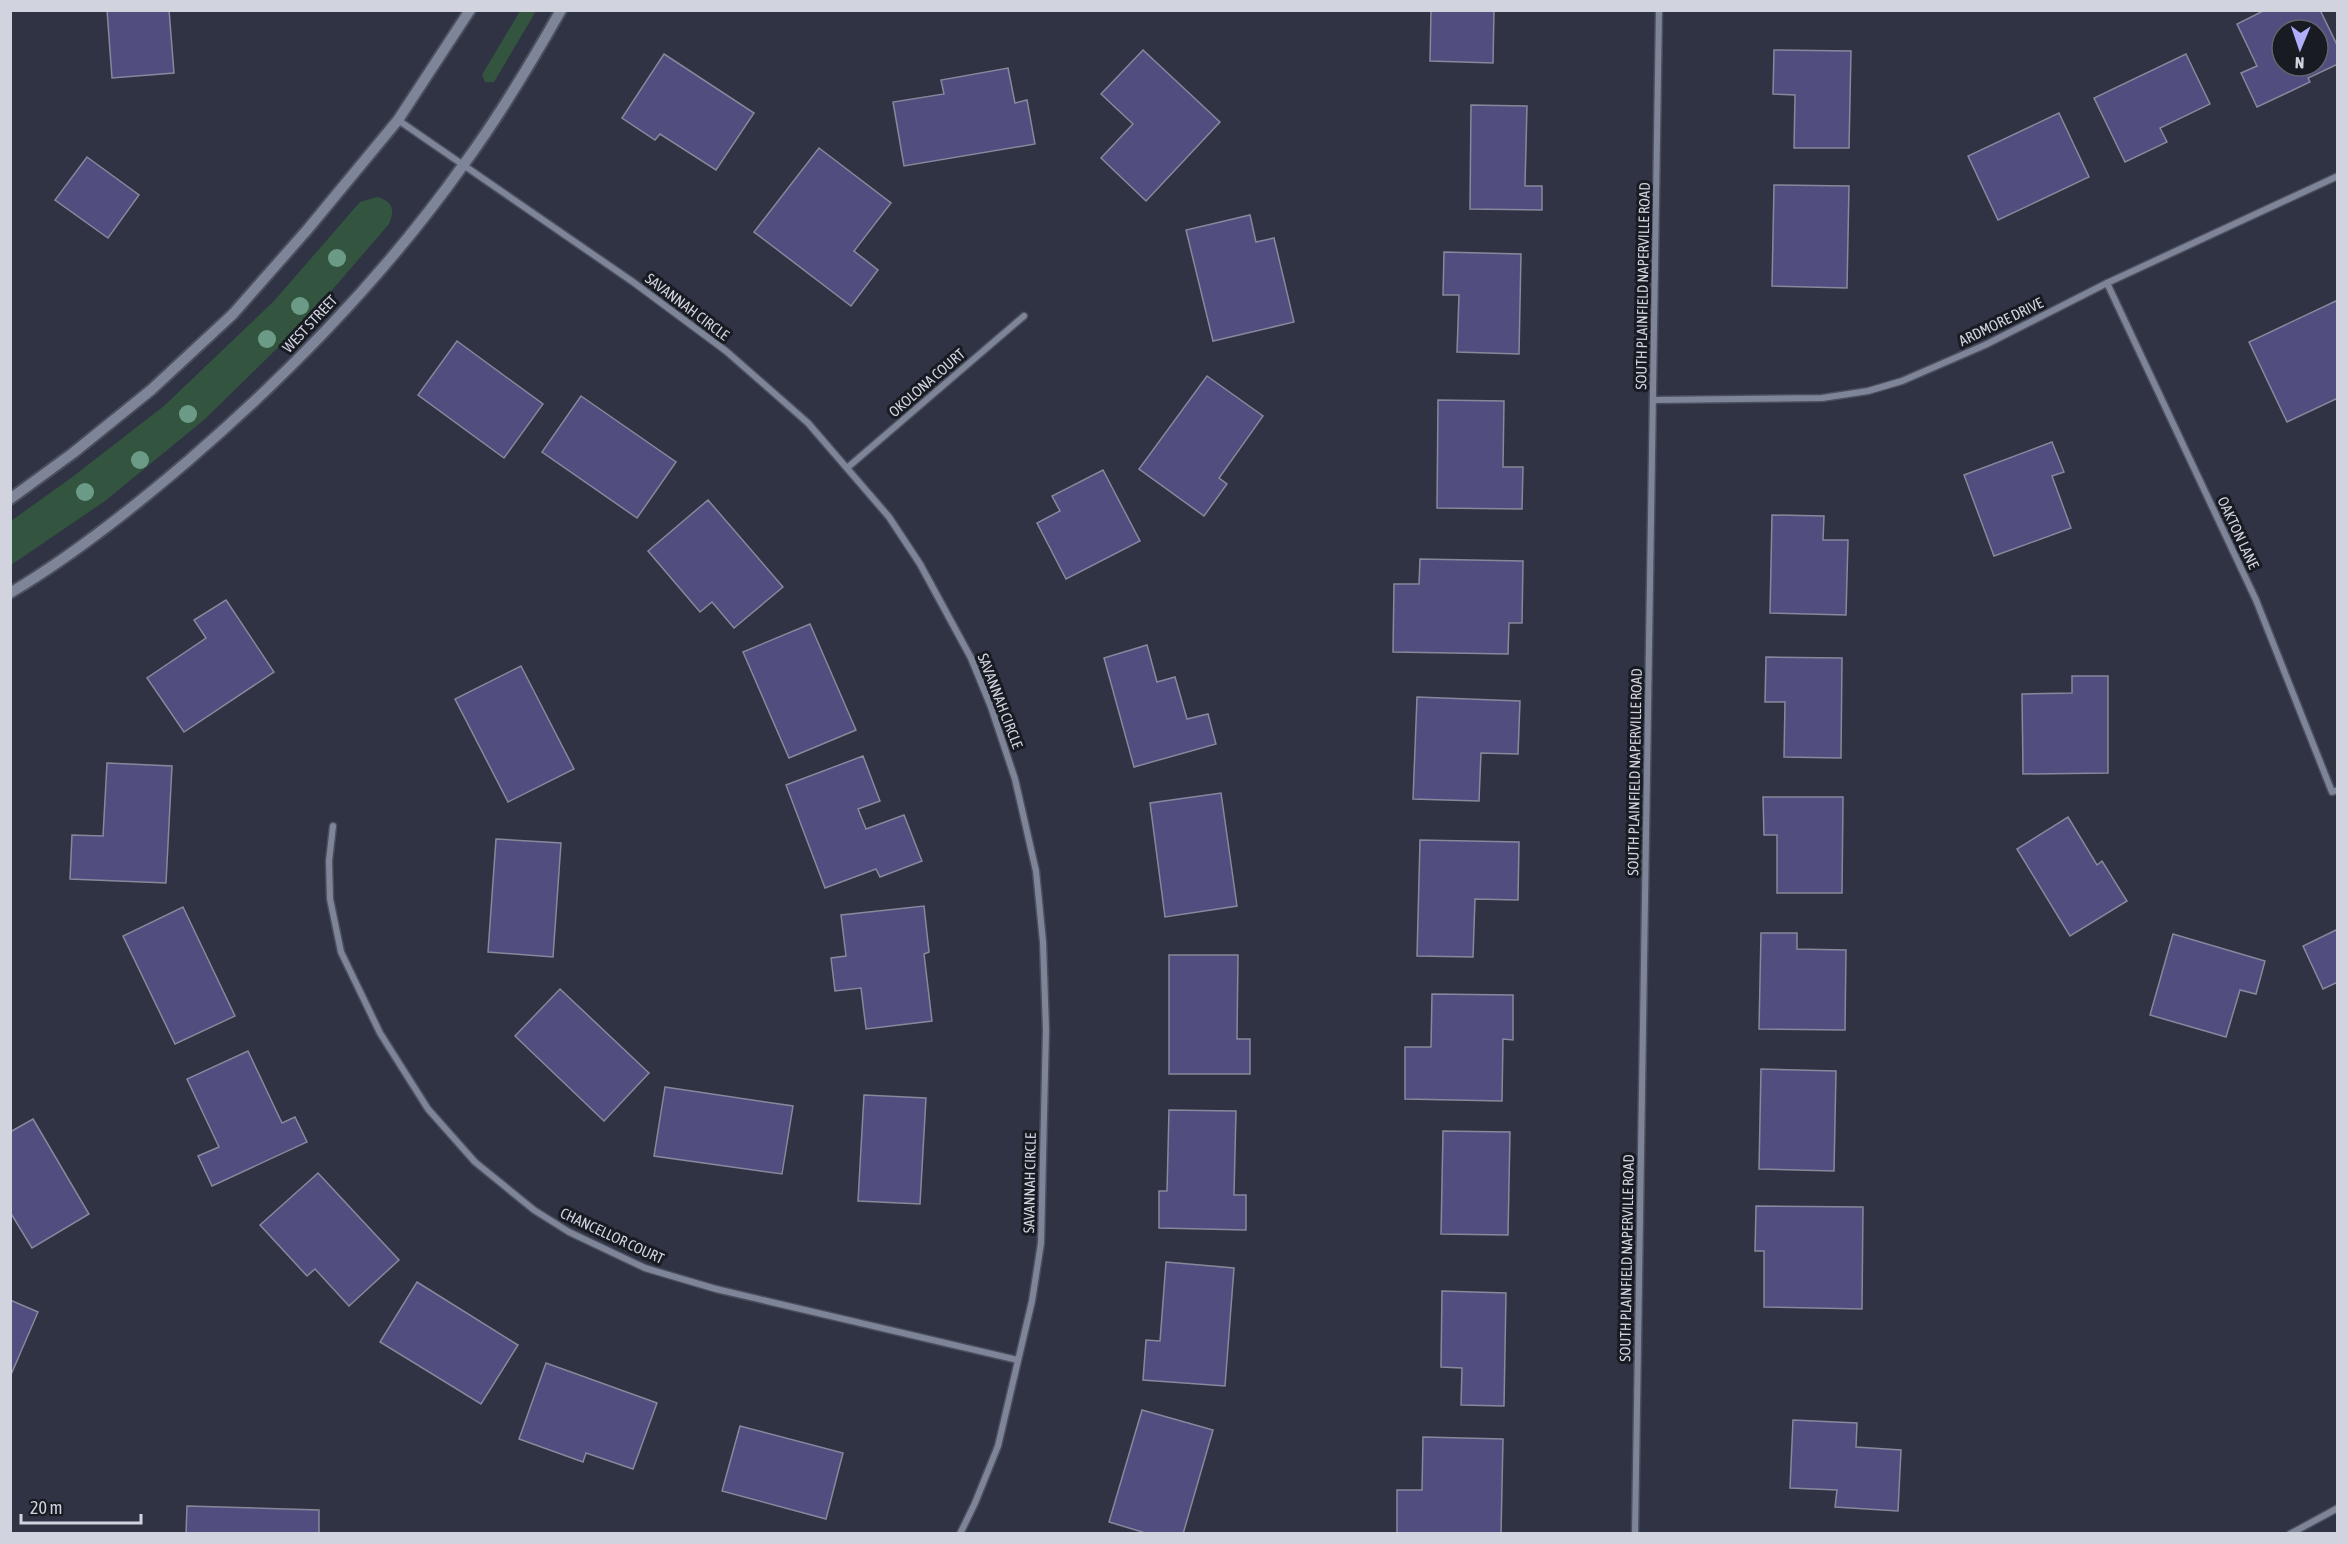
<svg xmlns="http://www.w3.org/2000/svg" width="2348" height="1544" font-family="'Asap Condensed',sans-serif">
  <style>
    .green { fill: #335540 }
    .building { fill: #524d7f; stroke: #88889c; stroke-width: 1.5; fill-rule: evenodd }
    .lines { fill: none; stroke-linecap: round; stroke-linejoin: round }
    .minor-casing { stroke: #4b4f5d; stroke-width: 9 }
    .tertiary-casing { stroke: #4b4f5d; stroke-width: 14 }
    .minor { stroke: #7f8599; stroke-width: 6 }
    .tertiary { stroke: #7f8599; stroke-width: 10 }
    .tree { fill: #6b9b86 }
    .labels { text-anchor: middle; stroke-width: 6; stroke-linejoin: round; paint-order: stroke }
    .street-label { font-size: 15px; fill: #d1d4df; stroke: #191b23 }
  </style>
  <rect width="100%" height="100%" fill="#2f3344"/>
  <g class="green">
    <polygon points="520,11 536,11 494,82 485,82 482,75"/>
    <path d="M377,197C393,201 395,210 389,224L308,318L205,419L105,501L11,565V521L71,478L164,406L274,301L360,202Z"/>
  </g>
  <g class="building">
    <polygon points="107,10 169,10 174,73 112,78"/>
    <polygon points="1431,10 1494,10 1493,63 1430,61"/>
    <path d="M2265,10H2320L2338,47V64L2308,78L2310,82L2257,107L2241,73L2257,66L2237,24ZM2282,30H2318V66H2282Z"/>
    <polygon points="1143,50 1220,122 1146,201 1101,158 1133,124 1101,94"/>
    <polygon points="1774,50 1851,51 1849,148 1794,148 1795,95 1773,94"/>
    <polygon points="664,54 754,113 716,170 660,134 655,140 622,118"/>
    <polygon points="2186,54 2210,104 2160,128 2167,142 2125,162 2094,98"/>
    <polygon points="1008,68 1015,103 1027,100 1035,144 904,166 893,102 944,94 941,80"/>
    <polygon points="1471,105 1527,106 1525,186 1542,186 1542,210 1470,209"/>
    <polygon points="2059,113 2089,177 1998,220 1968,156"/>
    <polygon points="819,148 891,203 854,251 878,270 851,306 754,232"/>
    <polygon points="87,157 139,195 108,238 55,200"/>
    <polygon points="1774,185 1849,186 1847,288 1772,286"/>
    <polygon points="1250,215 1256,242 1274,238 1294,322 1213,341 1186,230"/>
    <polygon points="1444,252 1521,254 1519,354 1457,352 1459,295 1443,295"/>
    <polygon points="2338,300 2338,398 2287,422 2249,342"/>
    <polygon points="457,341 543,404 504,458 418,395"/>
    <polygon points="1207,376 1263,416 1219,478 1227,484 1204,516 1139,469"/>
    <polygon points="581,396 676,462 637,518 542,452"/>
    <polygon points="1438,400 1504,401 1503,467 1523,467 1522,509 1437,508"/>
    <polygon points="2052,442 2064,472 2052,476 2071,528 1994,556 1964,475"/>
    <polygon points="1103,470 1140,541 1066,579 1037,523 1060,511 1052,496"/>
    <polygon points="708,500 783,587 734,628 712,602 700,612 648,551"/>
    <polygon points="1772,515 1824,516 1823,540 1848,540 1846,615 1770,613"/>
    <polygon points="1420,559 1523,561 1522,623 1509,623 1508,654 1393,652 1394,584 1419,584"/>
    <polygon points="226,600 274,672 184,732 147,678 206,638 194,620"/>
    <polygon points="810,624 856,730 789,758 743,652"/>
    <polygon points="1147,645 1157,682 1175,677 1187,719 1208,714 1216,744 1134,767 1104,658"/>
    <polygon points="1766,657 1842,658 1841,758 1784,757 1785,702 1765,702"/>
    <polygon points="521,666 574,769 508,802 455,699"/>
    <polygon points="2072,676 2108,676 2108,773 2023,774 2022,694 2072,693"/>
    <polygon points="1417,697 1520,701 1518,754 1481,753 1479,801 1413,799"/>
    <polygon points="863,756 880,801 858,809 866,829 904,815 922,861 880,877 876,869 825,888 786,785"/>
    <polygon points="107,763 172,766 166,883 70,879 72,835 103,836"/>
    <polygon points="1221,793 1237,906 1165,917 1150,803"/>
    <polygon points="1763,797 1843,797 1842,893 1777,893 1777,835 1764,835"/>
    <polygon points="2068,817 2097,865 2102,861 2127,901 2070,936 2017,849"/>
    <polygon points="496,839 561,843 553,957 488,952"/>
    <polygon points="1420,840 1519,842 1518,900 1475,899 1473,957 1417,956"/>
    <polygon points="924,906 929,952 924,954 932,1021 866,1029 861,988 835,991 831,958 846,956 841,915"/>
    <polygon points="183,907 235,1016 175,1044 123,936"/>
    <polygon points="2338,929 2338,982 2323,989 2303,946"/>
    <polygon points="1761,933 1797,933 1797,949 1846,950 1845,1030 1759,1029"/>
    <polygon points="2173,934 2265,961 2256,994 2240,990 2226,1037 2150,1015"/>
    <polygon points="1169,955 1238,955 1237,1039 1250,1039 1250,1074 1169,1074"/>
    <polygon points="560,989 649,1073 604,1121 515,1036"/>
    <polygon points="1432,994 1513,995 1513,1040 1503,1039 1502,1101 1405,1099 1405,1047 1431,1047"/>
    <polygon points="248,1051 282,1123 295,1117 307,1142 212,1186 198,1156 219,1147 187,1079"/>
    <polygon points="1761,1069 1836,1071 1834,1171 1759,1169"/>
    <polygon points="665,1087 793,1106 782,1174 654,1156"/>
    <polygon points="864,1095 926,1098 920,1204 858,1201"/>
    <polygon points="1169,1110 1236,1111 1234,1195 1246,1195 1246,1230 1159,1228 1159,1191 1167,1191"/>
    <polygon points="33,1119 89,1214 32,1248 10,1212 10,1132"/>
    <polygon points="1443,1131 1510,1132 1508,1235 1441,1234"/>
    <polygon points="318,1173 399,1260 349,1306 315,1269 307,1276 260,1225"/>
    <polygon points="1756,1206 1863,1207 1862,1309 1764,1307 1764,1251 1755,1251"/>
    <polygon points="1166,1262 1234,1268 1225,1386 1143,1380 1146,1340 1160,1341"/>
    <polygon points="417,1282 518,1345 481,1404 380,1342"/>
    <polygon points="1442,1291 1506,1293 1504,1406 1461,1405 1462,1368 1441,1367"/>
    <polygon points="10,1300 38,1312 10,1377"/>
    <polygon points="546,1363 657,1403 633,1469 586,1453 583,1462 519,1439"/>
    <polygon points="1142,1410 1213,1430 1183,1534 1149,1534 1109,1522"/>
    <polygon points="1793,1420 1857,1423 1856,1447 1901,1450 1898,1511 1835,1507 1837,1490 1790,1488"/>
    <polygon points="740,1426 843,1453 826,1519 722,1491"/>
    <polygon points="1423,1437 1503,1439 1501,1534 1397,1534 1397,1490 1422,1490"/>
    <polygon points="187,1506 319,1510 319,1534 186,1534"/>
  </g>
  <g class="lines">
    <defs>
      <g id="minor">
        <polyline points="398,120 633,282 726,351 808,423 889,517 920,564 971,658 991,707 1015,779 1036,871 1043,942 1046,1030 1041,1243 1032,1301 998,1446 975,1503 960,1534"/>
        <polyline points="2107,283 2256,600 2332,792 2338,790"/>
        <polyline points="1653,400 1822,398 1868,391 1902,381 1985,345 2107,283 2338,176"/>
        <polyline points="847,468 1024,316"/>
        <polyline points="333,826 329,861 330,899 341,952 380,1033 428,1109 475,1162 534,1210 569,1232 645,1268 716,1289 1018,1360"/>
        <polyline points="1635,1534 1659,10"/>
        <polyline points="2290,1534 2338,1508"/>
      </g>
      <g id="tertiary">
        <polyline points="10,499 73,453 151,390 233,314 307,230 398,120 470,10"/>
        <path d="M10,593C74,555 133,508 189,460C291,372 386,274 464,164C500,115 531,63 561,10"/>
      </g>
    </defs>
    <use href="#minor" class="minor-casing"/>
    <use href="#tertiary" class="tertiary-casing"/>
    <use href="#minor" class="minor"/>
    <use href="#tertiary" class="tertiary"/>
  </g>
  <g class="tree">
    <circle cx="337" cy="258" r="9"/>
    <circle cx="300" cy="306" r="9"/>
    <circle cx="267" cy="339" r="9"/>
    <circle cx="188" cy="414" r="9"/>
    <circle cx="140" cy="460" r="9"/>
    <circle cx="85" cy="492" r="9"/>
  </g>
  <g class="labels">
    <g class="street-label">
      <text transform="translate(1643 286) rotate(-89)" y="5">SOUTH PLAINFIELD NAPERVILLE ROAD</text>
      <text transform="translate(687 307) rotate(37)" y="5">SAVANNAH CIRCLE</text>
      <text transform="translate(2001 322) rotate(-26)" y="5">ARDMORE DRIVE</text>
      <text transform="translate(310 324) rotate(-47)" y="5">WEST STREET</text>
      <text transform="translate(927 383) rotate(-41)" y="5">OKOLONA COURT</text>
      <text transform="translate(2238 533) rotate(65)" y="5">OAKTON LANE</text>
      <text transform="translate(1000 701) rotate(69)" y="5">SAVANNAH CIRCLE</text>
      <text transform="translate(1635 772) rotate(-89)" y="5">SOUTH PLAINFIELD NAPERVILLE ROAD</text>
      <text transform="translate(1030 1183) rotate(-89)" y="5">SAVANNAH CIRCLE</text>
      <text transform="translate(612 1236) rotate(25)" y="5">CHANCELLOR COURT</text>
      <text transform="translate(1627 1258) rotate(-89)" y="5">SOUTH PLAINFIELD NAPERVILLE ROAD</text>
    </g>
  </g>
  <rect width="2348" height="1544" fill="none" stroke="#d1d4df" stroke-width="24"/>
  <g transform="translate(2300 48) rotate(182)"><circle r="28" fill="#191b23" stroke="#63656e" stroke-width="1.5"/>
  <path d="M0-4.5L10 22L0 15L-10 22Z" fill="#aeaefa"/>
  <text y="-9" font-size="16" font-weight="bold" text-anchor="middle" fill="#d1d4df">N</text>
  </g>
  <path d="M21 1514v9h120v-9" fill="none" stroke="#d1d4df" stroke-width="3"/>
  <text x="30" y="1514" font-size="18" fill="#d1d4df" stroke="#191b23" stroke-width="4.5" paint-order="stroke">20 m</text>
</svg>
